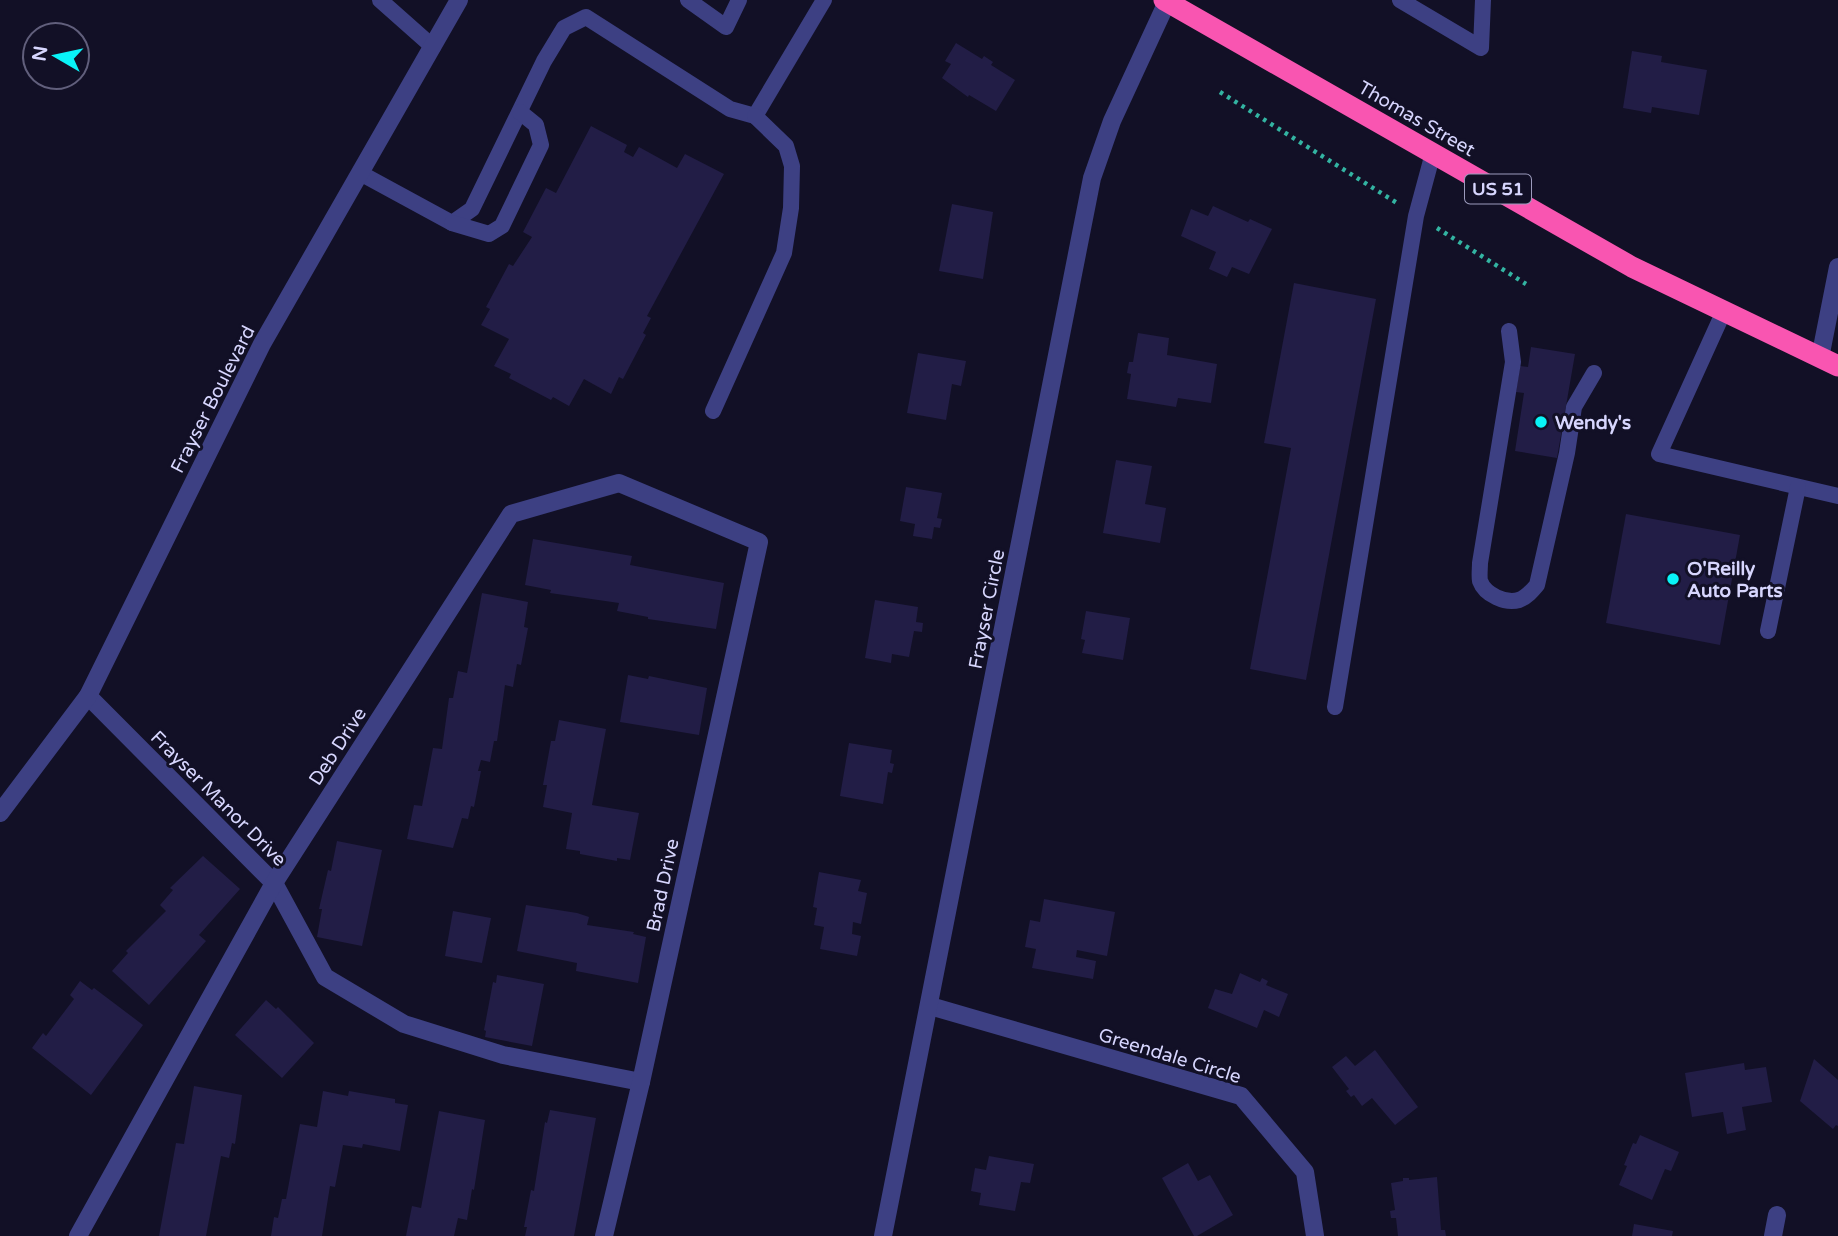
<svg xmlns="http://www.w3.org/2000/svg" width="1838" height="1236" font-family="'Varela Round',sans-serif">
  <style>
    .building { fill: #221d46 }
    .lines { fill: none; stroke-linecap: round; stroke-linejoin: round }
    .path { stroke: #33b4a2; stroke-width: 4.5; stroke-dasharray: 3.5 5; stroke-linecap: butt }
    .lane { stroke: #3d4083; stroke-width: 16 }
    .street { stroke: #3d4083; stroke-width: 18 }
    .highway { stroke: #f955b1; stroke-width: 21 }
    .poi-dot { fill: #09f3f7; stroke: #121026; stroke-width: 2.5 }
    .labels { text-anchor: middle; stroke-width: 6; stroke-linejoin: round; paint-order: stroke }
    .shield { fill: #121026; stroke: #9c9bbd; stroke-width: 2 }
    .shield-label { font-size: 18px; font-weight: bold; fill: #d7d6fe }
    .street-label { font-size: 19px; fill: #d7d6fe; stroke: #121026 }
    .poi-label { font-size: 19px; font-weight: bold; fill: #d7d6fe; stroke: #121026; text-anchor: start }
  </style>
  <rect width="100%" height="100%" fill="#121026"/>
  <g class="building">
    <polygon points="956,43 982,59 984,56 993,62 991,65 1015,80 996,111 969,95 968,97 942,78 951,64 945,61"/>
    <polygon points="1632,51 1662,56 1661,62 1707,70 1699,115 1652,107 1651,113 1623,108"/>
    <polygon points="591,126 627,145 624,152 633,157 639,147 677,168 685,154 724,174 647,316 651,318 643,333 646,335 623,379 619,377 611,394 584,379 569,406 553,397 551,400 509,378 511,374 494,366 509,339 481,325 490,309 486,307 509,264 513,266 532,237 523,232 546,188 556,193"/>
    <polygon points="952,204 993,212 983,279 939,271"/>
    <polygon points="1213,206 1248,222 1250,219 1272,229 1249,274 1232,267 1227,277 1209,269 1216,252 1181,236 1191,209 1208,216"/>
    <polygon points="1294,283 1376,299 1306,680 1250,669 1291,448 1264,443"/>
    <polygon points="1138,333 1169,338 1167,355 1217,364 1211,403 1178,398 1176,407 1127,399 1131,374 1127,373 1129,362 1133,362"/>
    <polygon points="1531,347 1575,354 1557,458 1515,451 1524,393 1516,392 1520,366 1528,367"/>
    <polygon points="918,353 966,361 961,386 952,384 946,420 907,413"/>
    <polygon points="1116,460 1152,466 1145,504 1166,508 1160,543 1103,533"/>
    <polygon points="906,487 942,493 937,518 942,519 940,528 934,527 932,539 913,536 915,524 900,521"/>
    <polygon points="1626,514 1740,535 1720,645 1606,623"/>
    <polygon points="533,539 632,556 630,565 724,583 716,629 648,619 648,617 617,611 619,603 550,593 551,590 525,585"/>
    <polygon points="482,593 528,602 524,627 528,628 521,665 517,664 513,687 505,685 497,741 494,741 490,762 481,760 478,771 481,771 474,807 471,806 468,819 462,818 453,848 407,839 414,805 422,806 433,748 442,749 449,698 453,698 458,671 467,673"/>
    <polygon points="875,600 918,607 916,622 923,623 922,632 914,631 909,657 892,654 891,663 865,658"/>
    <polygon points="1086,611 1130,618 1123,660 1082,653 1085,640 1081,639"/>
    <polygon points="628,675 648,679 649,676 707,688 699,735 620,722"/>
    <polygon points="559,720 606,729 592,805 639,813 630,860 617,858 617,861 580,854 580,851 566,849 572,813 543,807 547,785 543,785 551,741 555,741"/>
    <polygon points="849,743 892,750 890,763 894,764 892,773 888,772 883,804 840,796"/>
    <polygon points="337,841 382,850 362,946 317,937 322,909 319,909 328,870 331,871"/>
    <polygon points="203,856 240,889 199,935 206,941 149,1005 112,971 128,953 126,951 166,911 160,905 173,890 170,888"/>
    <polygon points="819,872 861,880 858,891 867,893 861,924 853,922 852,934 861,936 857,956 820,949 824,927 814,925 817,908 813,907"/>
    <polygon points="1044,899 1115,912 1107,956 1077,950 1076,957 1096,961 1093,979 1032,968 1036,949 1025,947 1030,920 1040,922"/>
    <polygon points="526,905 577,913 589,917 587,925 634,932 633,934 646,937 638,983 576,971 577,963 517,951"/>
    <polygon points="453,911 491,918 482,963 445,956"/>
    <polygon points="1240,973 1260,982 1262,978 1268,981 1266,985 1288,994 1279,1017 1264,1010 1257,1028 1208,1008 1215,989 1232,994"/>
    <polygon points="497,975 544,984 532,1046 485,1037 486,1031 484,1030 493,982 496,983"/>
    <polygon points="80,981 92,990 94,988 143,1025 91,1095 32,1048 43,1033 46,1036 74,999 70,995"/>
    <polygon points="266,1000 276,1009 278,1007 314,1043 282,1078 235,1035"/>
    <polygon points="1375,1050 1418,1107 1395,1125 1372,1098 1362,1106 1354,1095 1351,1097 1346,1091 1349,1089 1332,1067 1346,1056 1355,1066"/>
    <polygon points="1814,1059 1838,1080 1838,1126 1836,1125 1833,1129 1800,1101"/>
    <polygon points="1744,1063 1745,1070 1766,1067 1772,1102 1742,1107 1746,1130 1727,1134 1723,1112 1692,1117 1685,1073"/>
    <polygon points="194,1086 242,1095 235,1144 232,1143 229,1158 221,1156 206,1236 159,1236 176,1143 184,1144"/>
    <polygon points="323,1091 348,1096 349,1091 395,1099 395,1103 408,1105 400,1151 363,1144 362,1148 343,1145 335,1187 330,1186 322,1236 271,1236 274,1217 278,1218 282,1199 286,1199 300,1124 317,1127"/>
    <polygon points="550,1110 596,1118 574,1236 525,1236 527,1227 524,1227 531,1190 534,1191 545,1122 547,1123"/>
    <polygon points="439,1111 485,1120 474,1190 472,1189 467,1220 458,1218 454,1236 406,1236 412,1206 421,1208"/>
    <polygon points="1640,1135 1679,1152 1671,1171 1665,1169 1652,1200 1619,1185 1627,1166 1624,1165 1633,1143 1636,1144"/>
    <polygon points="989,1156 1034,1164 1030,1183 1021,1182 1015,1211 979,1205 981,1193 971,1191 975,1168 986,1170"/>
    <polygon points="1188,1163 1198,1181 1210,1175 1233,1215 1197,1236 1194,1236 1162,1178"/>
    <polygon points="1437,1177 1441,1230 1445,1230 1446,1236 1398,1236 1396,1218 1391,1218 1390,1211 1395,1210 1391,1183 1403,1181 1403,1178 1409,1178 1409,1180"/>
    <polygon points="1634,1224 1673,1231 1672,1236 1632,1236"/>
  </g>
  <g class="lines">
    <g class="path">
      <polyline points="1220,92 1397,203"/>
      <polyline points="1437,228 1526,284"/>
    </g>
    <g class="lane">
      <polyline points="380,0 433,47"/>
      <polyline points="688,0 726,27 739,0"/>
      <polyline points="1400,0 1481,48 1483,0"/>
      <polyline points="360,173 452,223 472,209 544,61 564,28 586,17 730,109 755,116 824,0"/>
      <polyline points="452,223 489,234 502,226 541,145 536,125 520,112"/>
      <polyline points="1724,311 1659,454 1838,496"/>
      <path d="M1509,331L1513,362L1480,563C1480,568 1479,576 1480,581C1485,595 1506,604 1519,600C1527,597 1532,591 1537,585L1567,453L1574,407L1594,373"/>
      <polyline points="713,411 784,253 791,208 792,166 786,146 755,116"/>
      <polyline points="1768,631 1798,487"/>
      <polyline points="1335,707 1416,216 1433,153"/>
    </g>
    <g class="street">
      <polyline points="1820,358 1838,267"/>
      <polyline points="88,696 274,883 325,977 404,1024 503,1055 641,1082"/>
      <polyline points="0,813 88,696 262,344 459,0"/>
      <polyline points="930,1006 1241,1096 1305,1172 1315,1236"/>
      <polyline points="78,1236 274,883 511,514 619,483 759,542 641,1082 604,1236"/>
      <polyline points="883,1236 1092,178 1112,121 1167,2"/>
      <polyline points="1773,1236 1777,1215"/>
    </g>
    <polyline class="highway" points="1164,0 1632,267 1838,366"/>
  </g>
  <g class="poi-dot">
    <circle cx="1541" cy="422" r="7"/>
    <circle cx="1673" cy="579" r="7"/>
  </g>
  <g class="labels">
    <rect class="shield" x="1465" y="174.5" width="66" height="29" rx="5"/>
    <g class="shield-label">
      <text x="1498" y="195">US 51</text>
    </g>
    <g class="street-label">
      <text transform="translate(1417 118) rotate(30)" y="7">Thomas Street</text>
      <text transform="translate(212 399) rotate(-63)" y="7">Frayser Boulevard</text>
      <text transform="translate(986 609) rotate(-79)" y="7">Frayser Circle</text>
      <text transform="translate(337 746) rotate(-57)" y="7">Deb Drive</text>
      <text transform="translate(219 798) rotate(45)" y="7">Frayser Manor Drive</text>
      <text transform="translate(662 885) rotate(-78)" y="7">Brad Drive</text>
      <text transform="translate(1170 1055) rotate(17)" y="7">Greendale Circle</text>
    </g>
    <g class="poi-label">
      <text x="1555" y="429">Wendy's</text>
      <text x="1687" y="575">O'Reilly<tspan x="1687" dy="22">Auto Parts</tspan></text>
    </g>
  </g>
  <g transform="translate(56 56) rotate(279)"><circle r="33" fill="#121026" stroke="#615f7c" stroke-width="2"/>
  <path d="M0-5L12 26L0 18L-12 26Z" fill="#09f3f7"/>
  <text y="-10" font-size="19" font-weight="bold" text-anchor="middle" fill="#d7d6fe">N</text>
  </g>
</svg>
